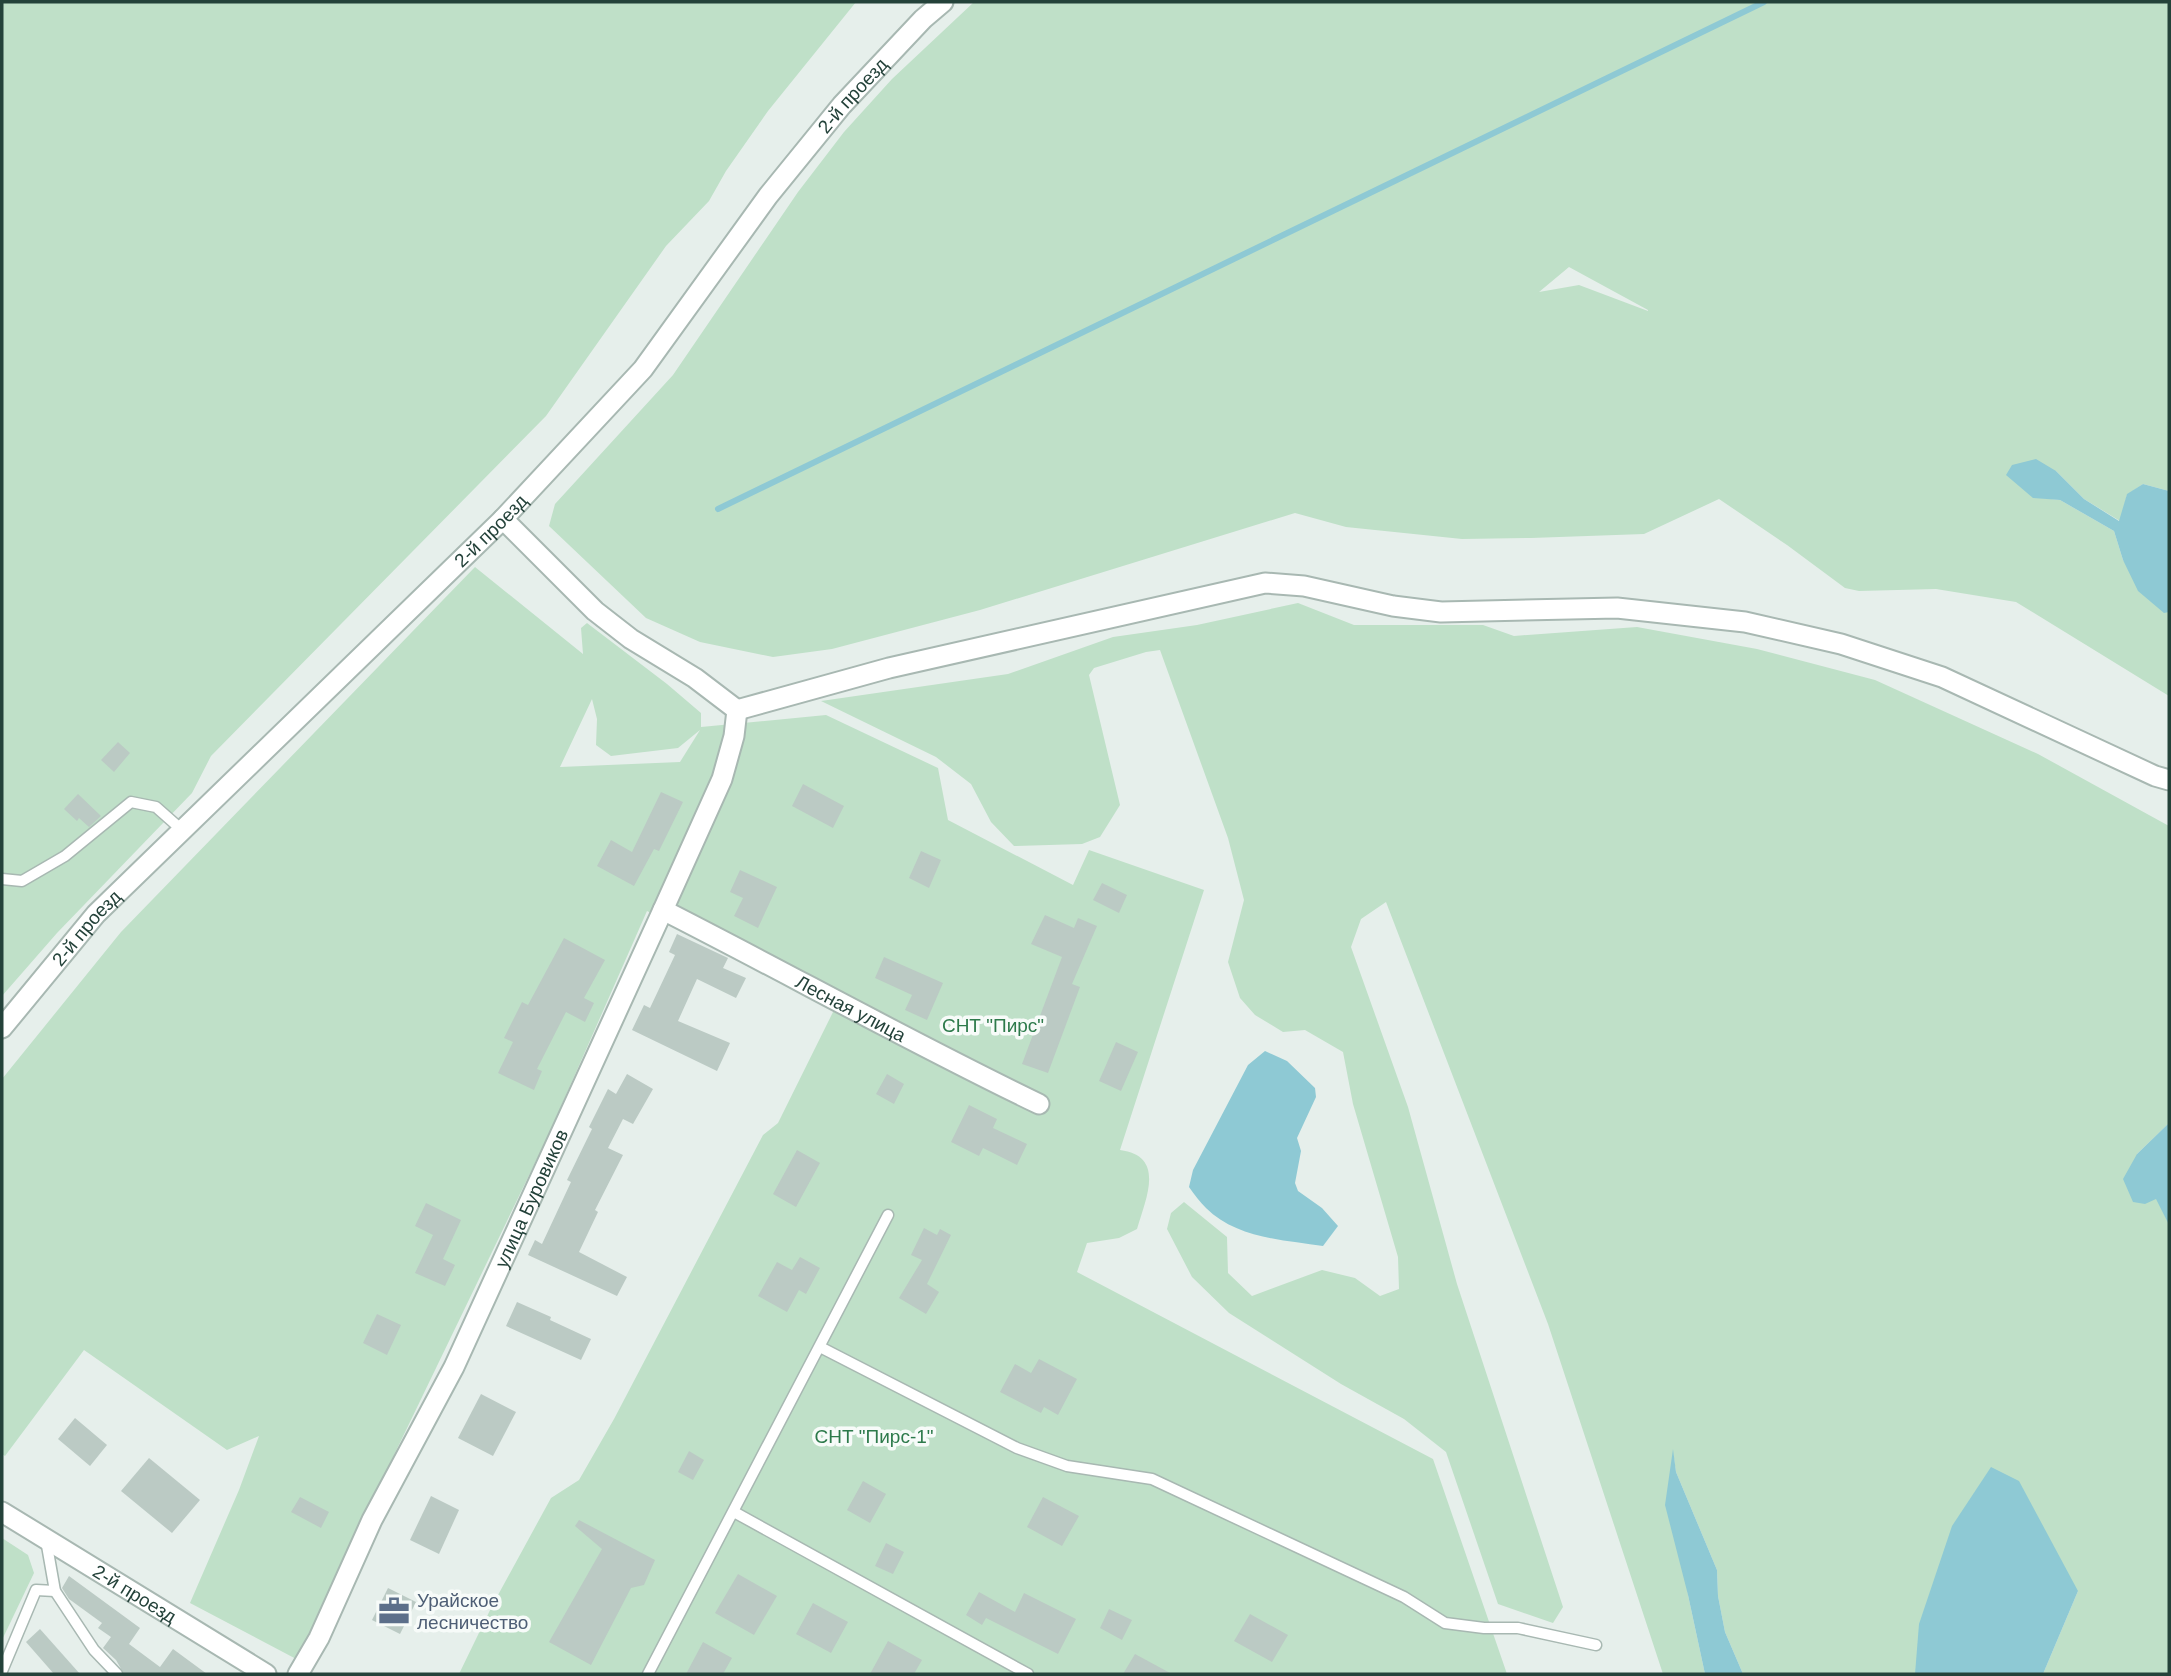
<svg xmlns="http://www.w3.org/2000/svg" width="2171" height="1676" font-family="Arial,sans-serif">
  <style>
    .green { fill: #bfe0c8; fill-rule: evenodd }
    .water { fill: #8ec9d4 }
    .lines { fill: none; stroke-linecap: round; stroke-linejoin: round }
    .stream { stroke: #8ec9d4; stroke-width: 6 }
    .building { fill: #bbcac4 }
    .service-casing { stroke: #a8b8b2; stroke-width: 13 }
    .minor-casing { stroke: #a8b8b2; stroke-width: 23 }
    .service { stroke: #fff; stroke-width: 10 }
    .minor { stroke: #fff; stroke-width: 19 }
    .labels { text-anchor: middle; stroke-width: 7; stroke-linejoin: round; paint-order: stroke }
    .street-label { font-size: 19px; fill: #24423a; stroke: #f7fbf9 }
    .park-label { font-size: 19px; fill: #2d7a4b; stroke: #f7fbf9 }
    .service-label { font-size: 19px; fill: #4e5e75; stroke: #f7fbf9; text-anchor: start }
  </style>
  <rect width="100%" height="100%" fill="#e6efeb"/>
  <g class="green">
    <polygon points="2,2 856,2 768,111 726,171 709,201 666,246 546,416 211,756 192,793 57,933 2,996"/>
    <path d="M974,2H2169V491L2143,484L2127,495L2120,521L2084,499L2056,471L2033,497L2060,500L2114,531L2123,560L2164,612H2169V696L2016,602L1936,589L1859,591L1845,588L1787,545L1719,499L1644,534L1531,538L1462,539L1346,527L1295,513L980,610L832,649L773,657L700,642L646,618L549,526L555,504L673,375L798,192L844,132L892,79ZM1569,267L1648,310V311L1579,285L1539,292Z"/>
    <path d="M475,567L583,654L581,628L587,623L667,684L701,713V727L826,715L938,768L948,820L1073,885L1089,850L1204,890L1120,1150C1166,1156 1146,1198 1137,1229L1119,1238L1087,1243L1077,1272L1433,1459L1507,1674H459L492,1606L551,1498L579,1480L614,1419L763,1135L778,1123L835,1008L647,911L548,1136L367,1511L300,1661L190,1603L239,1490L259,1436L227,1450L84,1350L5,1456L2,1454V1079L121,932ZM592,699L597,719L596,745L611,756L678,748L700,730L680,762L560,767Z"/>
    <polygon points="1298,603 1354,625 1483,625 1514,636 1637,627 1757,649 1875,680 2038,754 2169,826 2169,1123 2137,1154 2169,1225 2169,1674 2043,1674 2078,1591 1915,1674 1743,1674 1725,1632 1718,1596 1717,1570 1676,1472 1673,1452 1688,1595 1705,1674 1663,1674 1548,1324 1386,902 1361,919 1351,947 1408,1107 1457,1284 1563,1607 1553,1623 1498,1604 1446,1452 1404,1419 1341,1384 1229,1313 1192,1277 1167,1229 1171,1213 1184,1202 1227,1237 1228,1273 1252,1296 1322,1270 1355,1278 1380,1296 1399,1289 1398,1257 1353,1104 1343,1052 1305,1030 1283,1032 1255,1015 1240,998 1228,962 1244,900 1228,838 1160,650 1146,652 1094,668 1089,675 1120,805 1100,837 1082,844 1014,846 991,822 971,784 936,757 821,701 1008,674 1113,637 1197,625"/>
    <polygon points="2,1538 28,1555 34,1573 2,1640"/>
  </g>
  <g class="water">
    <polygon points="2036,459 2056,471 2084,499 2119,521 2127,494 2143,484 2169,491 2169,612 2164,613 2138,591 2123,560 2114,531 2060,500 2033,498 2006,475 2012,465"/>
    <path d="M1265,1051L1287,1061L1315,1088L1316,1097L1297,1138L1301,1151L1295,1183L1298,1191L1322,1208L1338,1226L1323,1246C1283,1240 1236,1238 1206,1208C1200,1202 1194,1194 1189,1187L1193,1170L1248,1065Z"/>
    <polygon points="2169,1123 2169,1225 2156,1199 2145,1204 2133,1202 2123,1179 2137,1154"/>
    <polygon points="1673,1449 1676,1472 1717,1570 1718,1596 1725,1632 1743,1674 1705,1674 1688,1595 1665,1505"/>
    <polygon points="1991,1467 2019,1481 2078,1591 2043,1674 1915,1674 1919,1624 1952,1526"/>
  </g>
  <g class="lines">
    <polyline class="stream" points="718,509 1764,2"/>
  </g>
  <g class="building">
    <polygon points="118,742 130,753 114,772 101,760"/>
    <polygon points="803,784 844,806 833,828 792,806"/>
    <polygon points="661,792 683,802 659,851 654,849 634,886 597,866 611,840 632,852"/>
    <polygon points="78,794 101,816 89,827 79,818 77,821 64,809"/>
    <polygon points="921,851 941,860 929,888 909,878"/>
    <polygon points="740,870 777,887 758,928 734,916 743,898 730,892"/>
    <polygon points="1102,883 1127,895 1119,913 1093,900"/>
    <polygon points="1045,915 1074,928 1078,918 1097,926 1072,984 1080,987 1048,1073 1022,1064 1062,957 1031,944"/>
    <polygon points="677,934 728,958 723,968 746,978 736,998 697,979 678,1021 730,1043 717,1071 632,1030 644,1005 650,1008 675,955 669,952"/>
    <polygon points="564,938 605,960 584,998 594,1003 585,1022 566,1012 537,1069 542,1071 534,1090 498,1073 513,1042 504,1038 522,1002 528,1005"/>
    <polygon points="884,957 943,983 927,1020 905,1010 912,995 875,978"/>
    <polygon points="1116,1042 1138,1052 1121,1091 1099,1081"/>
    <polygon points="627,1074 653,1089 633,1124 623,1119 608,1148 623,1155 595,1210 598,1212 579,1252 627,1277 617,1296 528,1255 535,1240 542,1244 571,1182 567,1180 592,1129 589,1127 608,1089 616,1094"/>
    <polygon points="887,1074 904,1084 894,1104 876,1094"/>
    <polygon points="969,1105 997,1119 993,1128 1027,1144 1017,1165 983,1148 979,1156 951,1142"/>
    <polygon points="797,1150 820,1163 796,1207 773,1194"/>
    <polygon points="426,1203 461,1220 443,1259 455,1265 445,1286 415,1273 433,1235 415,1226"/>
    <polygon points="924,1228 937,1235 940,1229 951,1235 927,1284 939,1292 926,1314 899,1298 922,1260 911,1255"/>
    <polygon points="800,1257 820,1268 806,1294 799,1290 787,1312 758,1296 777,1262 792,1270"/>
    <polygon points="517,1302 551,1317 550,1320 591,1339 581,1360 506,1326"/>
    <polygon points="377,1314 401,1325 387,1355 363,1343"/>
    <polygon points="1039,1359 1077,1379 1058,1415 1044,1407 1041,1413 1000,1392 1015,1364 1031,1373"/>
    <polygon points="481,1394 516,1412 493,1456 458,1438"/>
    <polygon points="75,1418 107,1445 90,1466 58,1439"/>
    <polygon points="689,1451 704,1460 693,1480 678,1472"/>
    <polygon points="149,1458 200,1500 172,1533 121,1491"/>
    <polygon points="863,1481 886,1494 870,1523 847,1510"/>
    <polygon points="431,1496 459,1510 439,1554 410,1540"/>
    <polygon points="300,1497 329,1512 321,1528 291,1512"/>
    <polygon points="1043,1497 1079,1516 1062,1546 1027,1527"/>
    <polygon points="579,1520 655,1560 644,1585 631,1588 591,1665 549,1642 602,1549 575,1526"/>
    <polygon points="886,1543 904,1552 893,1574 875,1566"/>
    <polygon points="738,1574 777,1596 754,1635 715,1613"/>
    <polygon points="69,1576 140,1628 129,1644 160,1667 173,1649 207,1674 124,1674 116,1660 103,1648 111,1637 98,1628 102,1623 69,1599 62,1588"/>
    <polygon points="388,1588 416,1602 400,1634 372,1620"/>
    <polygon points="979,1592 1015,1612 1024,1593 1076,1619 1058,1654 986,1618 982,1625 966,1615"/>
    <polygon points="813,1603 848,1622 831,1653 796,1634"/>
    <polygon points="1109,1609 1132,1620 1122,1640 1100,1628"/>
    <polygon points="1250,1614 1288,1635 1272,1662 1234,1641"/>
    <polygon points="40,1629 80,1674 54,1674 26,1642"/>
    <polygon points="888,1641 922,1660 914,1674 870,1674"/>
    <polygon points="703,1642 732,1658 723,1674 686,1674"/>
    <polygon points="1135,1654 1172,1674 1123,1674"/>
  </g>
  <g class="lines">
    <defs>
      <g id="service">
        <polyline points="2,879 22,881 65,856 131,802 156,807 182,830"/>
        <polyline points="820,1347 1017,1448 1067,1466 1152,1479 1404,1597 1445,1623 1484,1628 1518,1628 1596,1645"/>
        <polyline points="734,1512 1028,1674"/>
        <polyline points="46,1540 55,1591 94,1650 117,1674"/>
        <polyline points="2,1671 36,1590 55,1591"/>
        <polyline points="648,1674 888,1215"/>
      </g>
      <g id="minor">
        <polyline points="503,519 595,611 631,639 695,678 737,710"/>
        <polyline points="737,710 889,668 1265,583 1304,586 1393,606 1441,612 1617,608 1745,622 1841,644 1942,677 2155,776 2169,780"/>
        <path id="s1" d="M663,910C789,974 912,1043 1039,1104"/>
        <path id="s2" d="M2,1028L96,914L503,519L643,369L768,196L842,105L923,19L943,2"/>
        <path id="s3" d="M2,1512L266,1674"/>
        <path id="s4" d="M298,1674L319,1638L372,1520L454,1367L663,910L722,779L734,736L737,710"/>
      </g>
    </defs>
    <use href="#service" class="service-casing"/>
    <use href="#minor" class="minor-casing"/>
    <use href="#service" class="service"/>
    <use href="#minor" class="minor"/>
  </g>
  <defs>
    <symbol id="office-bare" viewBox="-9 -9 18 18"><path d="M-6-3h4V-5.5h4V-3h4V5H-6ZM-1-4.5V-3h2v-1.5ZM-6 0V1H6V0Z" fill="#5c6f8a" stroke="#f7fbf9" stroke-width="2.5" paint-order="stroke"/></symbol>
  </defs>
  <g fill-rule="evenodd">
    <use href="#office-bare" x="372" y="1589" width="44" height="44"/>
  </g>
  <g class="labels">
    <g class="street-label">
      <text dy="7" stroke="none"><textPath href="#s2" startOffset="1265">2-й проезд</textPath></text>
      <text dy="7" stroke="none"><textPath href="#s2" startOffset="698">2-й проезд</textPath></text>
      <text dy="7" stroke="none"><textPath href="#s2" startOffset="131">2-й проезд</textPath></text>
      <text dy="7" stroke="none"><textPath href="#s1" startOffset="212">Лесная улица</textPath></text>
      <text dy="7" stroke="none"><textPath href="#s4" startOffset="530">улица Буровиков</textPath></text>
      <text dy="7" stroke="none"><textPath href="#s3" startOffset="156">2-й проезд</textPath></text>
    </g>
    <g class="park-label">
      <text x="993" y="1032">СНТ "Пирс"</text>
      <text x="874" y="1443">СНТ "Пирс-1"</text>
    </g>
    <g class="service-label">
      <text x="417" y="1607">Урайское<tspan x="417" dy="22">лесничество</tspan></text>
    </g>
  </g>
  <rect width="2171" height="1676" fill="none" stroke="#24423a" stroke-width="7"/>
</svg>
